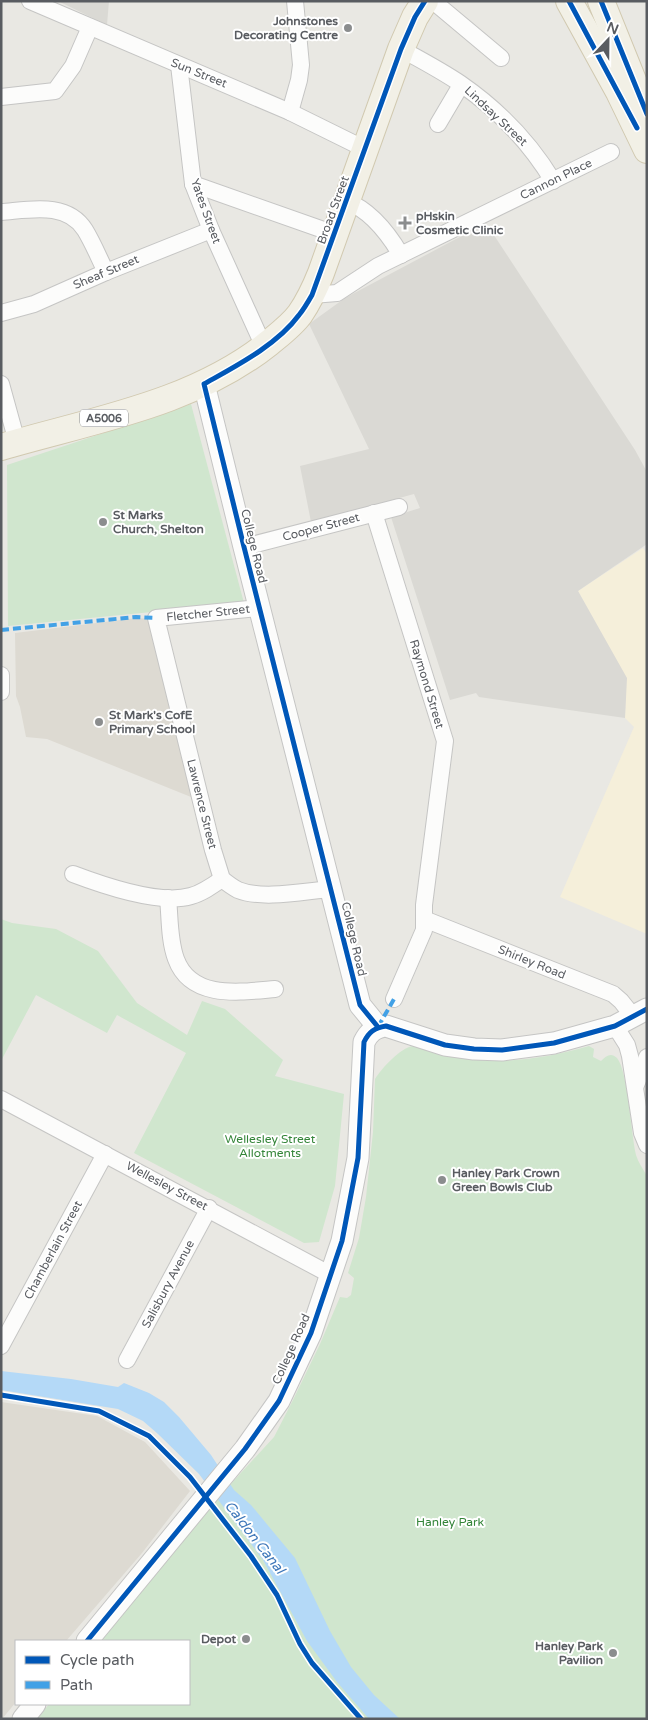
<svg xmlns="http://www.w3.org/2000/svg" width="648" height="1720" font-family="'Varela Round',sans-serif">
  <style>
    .commercial { fill: #f5efda }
    .industrial { fill: #dad9d4 }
    .education { fill: #dddad2 }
    .green { fill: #d0e6ce }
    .water { fill: #b4d9f7 }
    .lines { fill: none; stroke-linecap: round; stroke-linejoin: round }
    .minor-casing { stroke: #c5c5c4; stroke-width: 18 }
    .tertiary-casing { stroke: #c5c5c4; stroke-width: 23 }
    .primary-casing { stroke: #d1c9b0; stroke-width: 28 }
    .minor { stroke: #fcfcfb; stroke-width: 16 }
    .tertiary { stroke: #fcfcfb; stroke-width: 21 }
    .primary { stroke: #f2f0e6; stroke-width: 26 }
    .quiet { stroke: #42a1e6; stroke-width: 4; stroke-dasharray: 8 4; stroke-linecap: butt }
    .cycleway-casing { stroke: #fff; stroke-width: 8 }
    .cycleway { stroke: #0057b8; stroke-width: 5 }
    .poi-dot { fill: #8b8d8e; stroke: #fff; stroke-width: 2 }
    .labels { text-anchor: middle; stroke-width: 4; stroke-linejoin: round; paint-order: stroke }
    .shield { fill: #fff; stroke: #8b8d90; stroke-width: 1 }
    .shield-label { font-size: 11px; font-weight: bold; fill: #595c61 }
    .poi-label { font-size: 12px; font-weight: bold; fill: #595c61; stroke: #fff; text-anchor: start }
    .street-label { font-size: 12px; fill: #595c61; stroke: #fff }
    .park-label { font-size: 12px; fill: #348539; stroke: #fff }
    .water-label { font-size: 14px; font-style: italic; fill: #3e77b9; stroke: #fff }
  </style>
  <rect width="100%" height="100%" fill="#e9e8e3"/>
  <polygon class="commercial" points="643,548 647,554 647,934 560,897 634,727 625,718 626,678 578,591"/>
  <g class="industrial">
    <polygon points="58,1 109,1 107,25"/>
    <polygon points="486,223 635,450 647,472 647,544 578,591 627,678 625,718 479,697 476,693 450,700 391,517 420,508 414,494 311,522 300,466 369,449 309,324 345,298"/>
  </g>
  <g class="education">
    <polygon points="137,618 149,619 187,772 191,797 47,739 26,737 20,707 16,696 15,633"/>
    <polygon points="1,1402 97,1416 145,1442 190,1491 142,1553 66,1641 16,1641 16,1702 2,1719"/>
  </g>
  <g class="green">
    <polygon points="191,404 244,603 8,626 7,465"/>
    <polygon points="1,919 12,923 56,929 98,951 137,1003 187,1035 202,1001 225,1009 283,1060 275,1076 344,1094 335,1186 319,1242 304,1243 134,1153 186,1053 117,1015 107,1033 36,995 1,1061"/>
    <path d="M413,1046C426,1048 438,1053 451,1056C497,1066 544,1059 589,1046L594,1049L593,1057L601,1061C606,1056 611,1052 617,1058C628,1071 631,1134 636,1155C638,1162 643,1169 647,1176V1719H37L49,1704H189V1641H100L203,1514L274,1437L293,1400L320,1344L340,1297L347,1298L351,1295L354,1278L348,1273L359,1238L366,1197L373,1132L375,1079C382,1068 400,1048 413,1046Z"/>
  </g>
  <polygon class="water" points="1,1371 71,1379 118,1387 124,1383 149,1393 164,1402 179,1417 211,1455 234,1490 251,1505 295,1558 330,1631 351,1667 374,1695 400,1719 369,1719 337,1682 307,1641 263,1560 199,1474 158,1434 143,1421 118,1409 1,1390"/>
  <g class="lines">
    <defs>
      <g id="minor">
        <polyline points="30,1 290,112 365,149"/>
        <polyline points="433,1 501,58"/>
        <path d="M401,49C421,60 442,71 461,84C497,109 530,143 553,181"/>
        <polyline points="179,65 193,184 211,230 264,347"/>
        <polyline points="1,97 55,91 73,66 90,27"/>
        <polyline points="290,112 299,80 301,65 295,1"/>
        <polyline points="438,124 461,85"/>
        <polyline points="193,184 335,234"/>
        <path d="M346,201C370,210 388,233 401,255"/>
        <path d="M1,212C29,210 67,201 85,230C93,243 99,258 106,272"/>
        <polyline points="312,295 337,293 378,266 611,152"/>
        <polyline points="1,313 34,304 106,272 211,230"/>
        <polyline points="1,384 17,442"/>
        <polyline points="374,513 445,741 424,905 424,930 394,999"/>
        <polyline points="244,547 399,507"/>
        <path d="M259,608L156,618L213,850L222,879C227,883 232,887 238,890C263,900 305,891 331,889"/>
        <polyline points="1,675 1,692"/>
        <path d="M73,874C102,885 160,905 191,896C202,893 212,886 222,879"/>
        <path d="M168,898C170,918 169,940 176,959C191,1000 240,992 275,989"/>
        <polyline points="424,919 613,994 621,1001 633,1016"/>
        <polyline points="615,1026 627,1045 630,1056 642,1133 647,1145"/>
        <polyline points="636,1085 647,1057"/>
        <polyline points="1,1099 331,1275"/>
        <polyline points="1,1346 105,1154"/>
        <polyline points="127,1360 209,1208"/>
      </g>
      <g id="tertiary">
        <polyline points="204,384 244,547 360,1005 378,1027"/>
        <path d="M87,1641L245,1449L279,1401L311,1333L342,1241L358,1158L364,1042C369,1032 374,1028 386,1026L445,1045L474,1049L502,1050L554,1043L615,1026L647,1009"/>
        <polyline points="23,1719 35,1704"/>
      </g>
      <g id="primary">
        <polyline points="569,1 619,92 647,150"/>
        <polyline points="601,1 643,105"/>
        <path d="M1,447C93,420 193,404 269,343C280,334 292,325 300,314C309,301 315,288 321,273L401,49L415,17L425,1"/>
      </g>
    </defs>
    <use href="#minor" class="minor-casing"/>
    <use href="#tertiary" class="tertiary-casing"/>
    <use href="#primary" class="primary-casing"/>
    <use href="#minor" class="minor"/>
    <use href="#tertiary" class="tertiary"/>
    <use href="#primary" class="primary"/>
    <g class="quiet">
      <polyline points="1,630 136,617 156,618"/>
      <polyline points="378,1027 394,999"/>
    </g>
    <defs>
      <g id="cycleway">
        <polyline points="569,1 637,128"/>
        <polyline points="601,1 647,114"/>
        <path d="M378,1027L360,1005L244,547L204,384C236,366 277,345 299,315C304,309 308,302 312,295L401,49L415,17L425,1"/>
        <polyline points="1,1395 99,1411 149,1436 190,1477 251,1556 277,1595 300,1644 312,1663 361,1719"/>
        <path d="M87,1641L245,1449L279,1401L311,1333L342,1241L358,1158L364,1042C369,1032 374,1028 386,1026L445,1045L474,1049L502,1050L554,1043L615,1026L647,1009"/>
      </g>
    </defs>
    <use href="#cycleway" class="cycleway-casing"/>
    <use href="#cycleway" class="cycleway"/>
  </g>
  <g class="poi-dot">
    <circle cx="348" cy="28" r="5"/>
    <path d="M402.5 215.5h5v5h5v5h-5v5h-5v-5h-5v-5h5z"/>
    <circle cx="103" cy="522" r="5"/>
    <circle cx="99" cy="722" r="5"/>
    <circle cx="442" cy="1180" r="5"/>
    <circle cx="246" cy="1639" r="5"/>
    <circle cx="613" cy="1653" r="5"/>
  </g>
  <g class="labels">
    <rect class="shield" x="80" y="409.5" width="48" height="17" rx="4"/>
    <g class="shield-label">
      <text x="104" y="422">A5006</text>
    </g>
    <g class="poi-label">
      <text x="338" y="25" text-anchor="end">Johnstones<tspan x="338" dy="14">Decorating Centre</tspan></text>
      <text x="416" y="220">pHskin<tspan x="416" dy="14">Cosmetic Clinic</tspan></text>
      <text x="113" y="519">St Marks<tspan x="113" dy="14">Church, Shelton</tspan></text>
      <text x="109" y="719">St Mark's CofE<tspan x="109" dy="14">Primary School</tspan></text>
      <text x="452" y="1177">Hanley Park Crown<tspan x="452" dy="14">Green Bowls Club</tspan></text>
      <text x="236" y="1643" text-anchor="end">Depot</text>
      <text x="603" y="1650" text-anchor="end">Hanley Park<tspan x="603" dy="14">Pavilion</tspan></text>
    </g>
    <g class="street-label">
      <text transform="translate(199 73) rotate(22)" y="4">Sun Street</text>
      <text transform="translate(496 116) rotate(43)" y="4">Lindsay Street</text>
      <text transform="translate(556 179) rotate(-26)" y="4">Cannon Place</text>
      <text transform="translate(333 210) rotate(-70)" y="4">Broad Street</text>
      <text transform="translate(206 211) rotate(70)" y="4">Yates Street</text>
      <text transform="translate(106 272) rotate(-23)" y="4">Sheaf Street</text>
      <text transform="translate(321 527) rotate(-15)" y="4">Cooper Street</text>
      <text transform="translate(254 546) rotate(76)" y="4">College Road</text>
      <text transform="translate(208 613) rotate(-6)" y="4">Fletcher Street</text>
      <text transform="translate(427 684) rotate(73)" y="4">Raymond Street</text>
      <text transform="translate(202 804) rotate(76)" y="4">Lawrence Street</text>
      <text transform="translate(354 939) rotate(77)" y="4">College Road</text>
      <text transform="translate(532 962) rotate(22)" y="4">Shirley Road</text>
      <text transform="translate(167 1186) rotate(28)" y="4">Wellesley Street</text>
      <text transform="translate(53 1250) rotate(-62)" y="4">Chamberlain Street</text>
      <text transform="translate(168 1284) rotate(-62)" y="4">Salisbury Avenue</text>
      <text transform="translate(291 1349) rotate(-66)" y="4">College Road</text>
    </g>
    <g class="park-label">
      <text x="270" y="1143">Wellesley Street<tspan x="270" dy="14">Allotments</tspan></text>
      <text x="450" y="1526">Hanley Park</text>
    </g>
    <g class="water-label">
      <text transform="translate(255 1537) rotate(52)" y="5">Caldon Canal</text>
    </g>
  </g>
  <rect width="648" height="1720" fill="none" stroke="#595c61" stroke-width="5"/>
  <rect x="15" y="1640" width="175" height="65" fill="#ffffff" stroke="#bdbec0"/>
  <rect x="25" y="1656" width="25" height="8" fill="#0057b8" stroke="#bdbec0"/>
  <text x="60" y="1665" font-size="15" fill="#595c61">Cycle path</text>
  <rect x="25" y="1681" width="25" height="8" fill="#42a1e6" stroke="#bdbec0"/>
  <text x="60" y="1690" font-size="15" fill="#595c61">Path</text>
  <g transform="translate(608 40) rotate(22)" stroke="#ffffff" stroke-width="4" paint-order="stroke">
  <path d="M0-4L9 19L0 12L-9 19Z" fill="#595c61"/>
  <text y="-8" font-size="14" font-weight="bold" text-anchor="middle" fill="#595c61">N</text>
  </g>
</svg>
